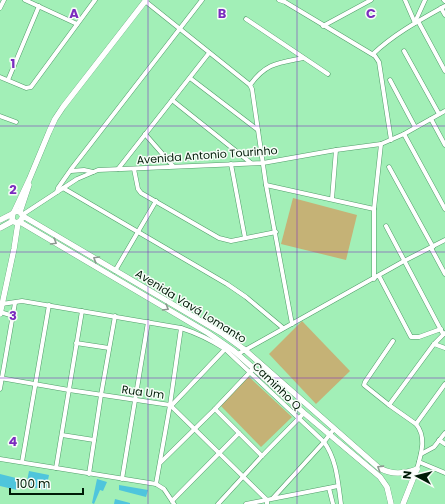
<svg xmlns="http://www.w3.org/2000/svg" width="445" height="504" font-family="Poppins,sans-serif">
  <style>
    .green { fill: #c5b276 }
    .building { fill: #4fc5dc }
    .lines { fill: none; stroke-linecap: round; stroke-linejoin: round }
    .street-casing { stroke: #529d6a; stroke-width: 5 }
    .secondary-casing { stroke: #529d6a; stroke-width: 6 }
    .street { stroke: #fff; stroke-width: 4 }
    .secondary { stroke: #fff; stroke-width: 5.5 }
    .oneway { stroke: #8c988f }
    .grid { fill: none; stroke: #7b2cbf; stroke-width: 1; stroke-opacity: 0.55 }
    .labels { text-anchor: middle; stroke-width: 3; stroke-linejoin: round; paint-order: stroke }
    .street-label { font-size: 11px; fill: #001b07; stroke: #f6fdf7 }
    .grid-label { font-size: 13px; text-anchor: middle; font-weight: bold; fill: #7b2cbf; stroke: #f6fdf7; stroke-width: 3; stroke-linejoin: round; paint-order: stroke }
  </style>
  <rect width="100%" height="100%" fill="#a2efb7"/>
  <g class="green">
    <polygon points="293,198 357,215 346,260 281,244"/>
    <polygon points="302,321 350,371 316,404 269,354"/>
    <polygon points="248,376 292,417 261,447 220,405"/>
  </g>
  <g class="building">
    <polygon points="29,471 49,475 46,490 26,486"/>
    <polygon points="0,474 20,479 17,490 0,486"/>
    <polygon points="97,479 107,482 103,491 100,490 94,504 92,503"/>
    <polygon points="119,485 148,490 146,497 119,490"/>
    <polygon points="115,499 130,503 130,504 114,504"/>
  </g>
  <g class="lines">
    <defs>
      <g id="street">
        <polyline points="25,0 77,24"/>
        <polyline points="279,0 285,2 375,56 379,62 391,140"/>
        <polyline points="405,0 415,23"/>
        <polyline points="444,0 445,1"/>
        <polyline points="145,1 250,85 252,89 266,185 292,324"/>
        <polyline points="0,8 4,0"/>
        <polyline points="441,8 445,15"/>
        <polyline points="246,19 328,74"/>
        <polyline points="418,21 445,71"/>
        <polyline points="415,22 425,0"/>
        <polyline points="323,26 371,0"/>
        <polyline points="404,51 439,114"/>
        <path d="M373,54C394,34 420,20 445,6"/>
        <polyline points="0,77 26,88 31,87 95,0"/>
        <polyline points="190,78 258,130"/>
        <polyline points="8,80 39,6"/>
        <polyline points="390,80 415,127"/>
        <path d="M250,85C266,63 278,63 303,58"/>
        <polyline points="172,100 251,163"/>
        <polyline points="0,116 16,122"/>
        <polyline points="431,119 445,145"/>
        <polyline points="145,134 173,166"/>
        <polyline points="404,134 445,209"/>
        <polyline points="231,164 245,238"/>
        <polyline points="389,167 433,247"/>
        <polyline points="118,169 209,53"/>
        <polyline points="134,169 138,189 141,193 219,238 231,241 276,232"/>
        <polyline points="71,171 84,170 93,172"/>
        <polyline points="266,185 374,209"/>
        <polyline points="63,188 227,284 246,297 283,328"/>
        <polyline points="57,192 58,188 72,168 202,0"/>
        <polyline points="332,199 336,150"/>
        <polyline points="22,215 77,179 98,170 263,163 336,150 381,144 404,134 445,111"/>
        <polyline points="386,226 443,334"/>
        <polyline points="431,248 445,274"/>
        <polyline points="115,271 156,201"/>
        <polyline points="379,276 411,337 419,337 441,329"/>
        <polyline points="374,279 374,209 381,144"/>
        <path d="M2,304L22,301L181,328C197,333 211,340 225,349L324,442C337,460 338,483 341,504"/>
        <polyline points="0,312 13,316"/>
        <path d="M393,341L365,382L364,385L389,405L416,424C427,437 421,454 417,469"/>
        <polyline points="76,343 109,348"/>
        <polyline points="434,344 445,348"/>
        <polyline points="238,354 404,261 445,240"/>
        <polyline points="0,378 69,390 170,405 267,500 267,504"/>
        <polyline points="0,389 15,303"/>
        <polyline points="389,405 434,344 445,333"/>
        <polyline points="171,406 227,347"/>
        <polyline points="215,409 262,456"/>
        <polyline points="416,424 445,384"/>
        <polyline points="62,435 94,440"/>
        <polyline points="439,440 445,444"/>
        <polyline points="421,454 434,447 445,433"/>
        <polyline points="0,459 156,484 164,489 174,504"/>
        <polyline points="22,462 49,305"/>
        <polyline points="161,462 215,409 252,370"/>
        <polyline points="419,462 445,473"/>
        <polyline points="56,468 82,311"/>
        <polyline points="89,474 101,395 115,316"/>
        <polyline points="122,479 148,322"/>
        <polyline points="156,484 170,405 181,328"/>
        <polyline points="329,488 333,504"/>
        <polyline points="273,498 324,442 334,429"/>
        <polyline points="172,501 239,433"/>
        <polyline points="218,504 262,456 304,413"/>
        <polyline points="246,504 338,486"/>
      </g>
      <g id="secondary">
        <polyline points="14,212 29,180 49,132 55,119 63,107 146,0"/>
        <polyline points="20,212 29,185"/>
        <path d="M23,216L21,220C18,224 14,223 12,219L13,213L16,211L20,212L23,216L223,334L245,350L379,468C393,475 403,474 417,469"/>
        <polyline points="0,220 12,214"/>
        <polyline points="20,222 208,333 234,351 304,413 380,477 387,487 391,504"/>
        <polyline points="0,228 13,221"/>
        <polyline points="0,314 14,249 18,223"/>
        <polyline points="403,504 417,469"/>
      </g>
    </defs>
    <use href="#street" class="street-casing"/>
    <use href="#secondary" class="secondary-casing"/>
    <use href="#street" class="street"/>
    <use href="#secondary" class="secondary"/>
  </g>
  <defs><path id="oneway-chevron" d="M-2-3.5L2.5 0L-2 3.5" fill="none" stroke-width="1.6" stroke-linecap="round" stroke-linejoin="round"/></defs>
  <g class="oneway">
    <use href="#oneway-chevron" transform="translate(54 242) rotate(31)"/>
    <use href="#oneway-chevron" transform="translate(96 259) rotate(-149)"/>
    <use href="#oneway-chevron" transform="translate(166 308) rotate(31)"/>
    <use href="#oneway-chevron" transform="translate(380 468) rotate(-148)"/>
  </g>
  <path class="grid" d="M148,0V504M297,0V504M0,126H445M0,252H445M0,378H445"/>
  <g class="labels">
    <g class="street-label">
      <text transform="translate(207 155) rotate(-4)" y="4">Avenida Antonio Tourinho</text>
      <text transform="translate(191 306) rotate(32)" y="4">Avenida Vavá Lomanto</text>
      <text transform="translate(277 386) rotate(44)" y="4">Caminho Q</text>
      <text transform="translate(143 392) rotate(8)" y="4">Rua Um</text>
    </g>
  </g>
  <g class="grid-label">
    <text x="74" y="18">A</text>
    <text x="222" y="18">B</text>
    <text x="371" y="18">C</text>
    <text x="13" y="68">1</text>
    <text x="13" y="194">2</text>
    <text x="13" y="320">3</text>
    <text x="13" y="446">4</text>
  </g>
  <g transform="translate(417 476) rotate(277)" stroke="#f6fdf7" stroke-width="3" paint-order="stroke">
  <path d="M0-3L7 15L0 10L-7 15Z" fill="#001b07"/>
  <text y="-6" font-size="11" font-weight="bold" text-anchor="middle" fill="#001b07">N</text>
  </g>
  <path d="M10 488v6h73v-6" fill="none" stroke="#001b07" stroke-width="2"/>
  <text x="16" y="488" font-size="12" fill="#001b07" stroke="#f6fdf7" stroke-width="3" paint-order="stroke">100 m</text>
</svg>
